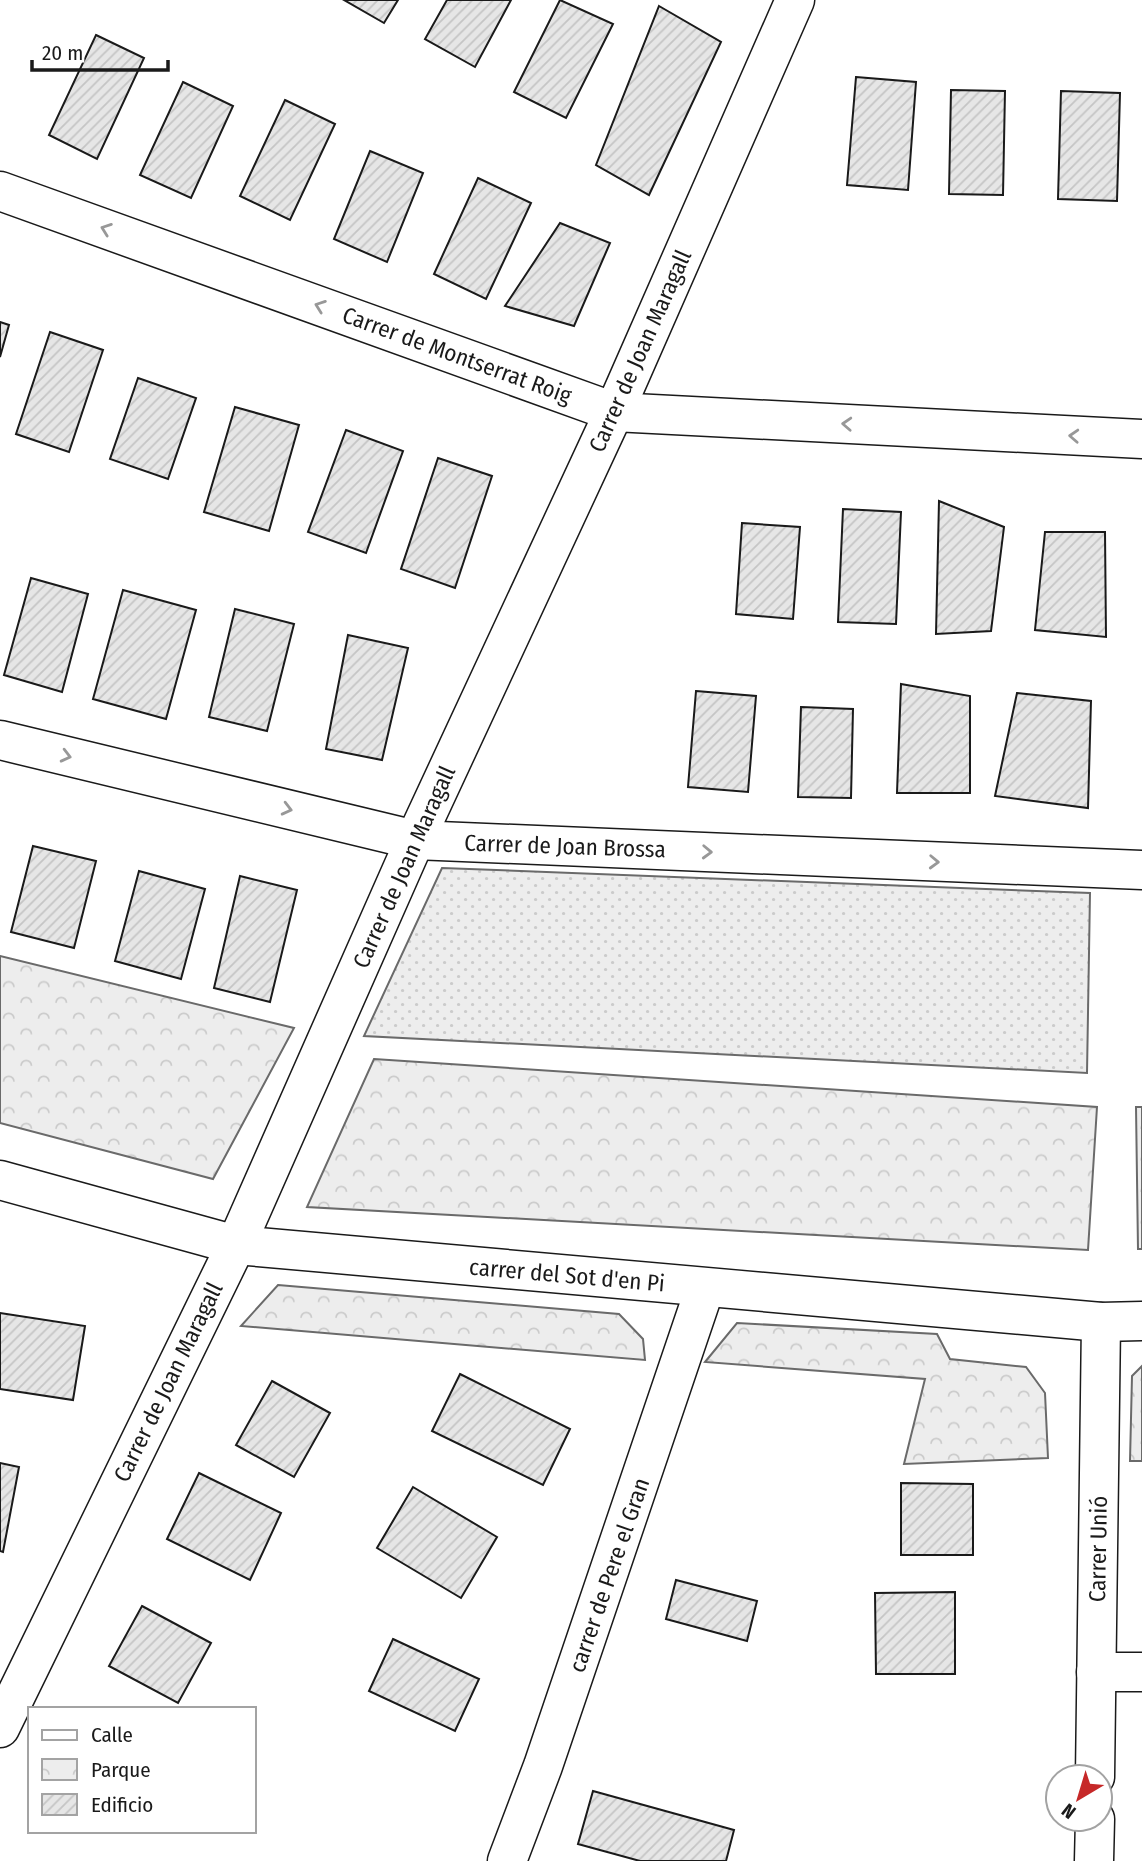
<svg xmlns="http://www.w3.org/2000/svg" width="1142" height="1861" font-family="'Fira Sans Condensed',sans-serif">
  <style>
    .grass { fill: url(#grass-dots); stroke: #6a6a6a; stroke-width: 2 }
    .park { fill: url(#park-crowns); stroke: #6a6a6a; stroke-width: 2 }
    .building { fill: url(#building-hatch); stroke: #1a1a1a; stroke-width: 2 }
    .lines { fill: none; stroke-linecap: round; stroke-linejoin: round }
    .street-casing { stroke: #1a1a1a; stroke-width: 41 }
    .street { stroke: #fff; stroke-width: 38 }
    .oneway { stroke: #989898 }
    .labels { text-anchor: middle; stroke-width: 5; stroke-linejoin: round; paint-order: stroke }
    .street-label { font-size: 23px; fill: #1a1a1a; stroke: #fff }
  </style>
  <defs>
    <pattern id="grass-dots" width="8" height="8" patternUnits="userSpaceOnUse" patternTransform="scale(1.75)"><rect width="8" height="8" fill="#ededed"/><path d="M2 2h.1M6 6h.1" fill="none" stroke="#cbcbcb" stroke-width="1.8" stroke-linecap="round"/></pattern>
    <pattern id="park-crowns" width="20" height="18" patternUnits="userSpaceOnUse" patternTransform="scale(1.75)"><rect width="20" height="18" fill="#ededed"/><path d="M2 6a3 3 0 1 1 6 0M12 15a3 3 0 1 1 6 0" fill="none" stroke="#cbcbcb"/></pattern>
    <pattern id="building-hatch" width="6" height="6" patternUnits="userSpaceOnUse" patternTransform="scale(1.75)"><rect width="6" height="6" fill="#e6e6e6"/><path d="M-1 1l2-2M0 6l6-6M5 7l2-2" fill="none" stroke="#c5c5c5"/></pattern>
  </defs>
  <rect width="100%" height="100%" fill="#fff"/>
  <polygon class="grass" points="442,868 1090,893 1087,1073 364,1036"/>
  <g class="park">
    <polygon points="0,956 294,1028 213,1179 0,1123"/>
    <polygon points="374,1059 1097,1107 1088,1250 307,1207"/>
    <polygon points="1136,1107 1142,1107 1142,1249 1138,1249"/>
    <polygon points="278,1285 619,1314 643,1339 645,1360 241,1326"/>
    <polygon points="737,1323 937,1334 950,1359 1026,1367 1045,1393 1048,1458 904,1464 925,1379 705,1362"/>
    <polygon points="1142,1366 1142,1461 1130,1461 1132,1376"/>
  </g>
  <g class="building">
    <polygon points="344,0 398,0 384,23"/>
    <polygon points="447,0 511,0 475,67 425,39"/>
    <polygon points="560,0 613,24 566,118 514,92"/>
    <polygon points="659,6 721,42 649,195 596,165"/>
    <polygon points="96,35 144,58 97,159 49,135"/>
    <polygon points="856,77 916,82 908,190 847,185"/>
    <polygon points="183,82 233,106 191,198 140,175"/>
    <polygon points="951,90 1005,91 1003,195 949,194"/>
    <polygon points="1061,91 1120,93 1117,201 1058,199"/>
    <polygon points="285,100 335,124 290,220 240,196"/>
    <polygon points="370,151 423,173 387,262 334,239"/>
    <polygon points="478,178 531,203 486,299 434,274"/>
    <polygon points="560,223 610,243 574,326 505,306"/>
    <polygon points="0,322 9,325 0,357"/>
    <polygon points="50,332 103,350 69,452 16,434"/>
    <polygon points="138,378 196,398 168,479 110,459"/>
    <polygon points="235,407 299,425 269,531 204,512"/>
    <polygon points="346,430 403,451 366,553 308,532"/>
    <polygon points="438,458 492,476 455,588 401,569"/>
    <polygon points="939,501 1004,527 991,631 936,634"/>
    <polygon points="843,509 901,512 896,624 838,622"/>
    <polygon points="742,523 800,527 793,619 736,614"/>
    <polygon points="1045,532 1105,532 1106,637 1035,630"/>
    <polygon points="31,578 88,594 62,692 4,675"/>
    <polygon points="123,590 196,610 166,719 93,699"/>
    <polygon points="235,609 294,624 267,731 209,717"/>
    <polygon points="348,635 408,648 382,760 326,749"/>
    <polygon points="901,684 970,696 970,793 897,793"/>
    <polygon points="696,691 756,696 748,792 688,787"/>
    <polygon points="1017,693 1091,701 1088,808 995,796"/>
    <polygon points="801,707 853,709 851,798 798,797"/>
    <polygon points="33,846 96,861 74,948 11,932"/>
    <polygon points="139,871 205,889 181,979 115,961"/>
    <polygon points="240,876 297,890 270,1002 214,988"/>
    <polygon points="0,1313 85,1326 73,1400 0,1389"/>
    <polygon points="460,1374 570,1429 543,1485 432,1431"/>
    <polygon points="272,1381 330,1413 294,1477 236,1445"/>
    <polygon points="0,1463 19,1467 3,1552 0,1551"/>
    <polygon points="199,1473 281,1513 250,1580 167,1539"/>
    <polygon points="901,1483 973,1484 973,1555 901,1555"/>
    <polygon points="413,1487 497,1537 461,1598 377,1548"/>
    <polygon points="676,1580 757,1601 747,1641 666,1619"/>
    <polygon points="955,1592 955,1674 876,1674 875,1593"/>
    <polygon points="142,1606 211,1643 178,1703 109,1666"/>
    <polygon points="393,1639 479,1679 455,1731 369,1691"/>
    <polygon points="593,1791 734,1830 726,1861 640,1861 578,1844"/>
  </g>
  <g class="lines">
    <defs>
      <g id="street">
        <polyline points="0,191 614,412 1142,439"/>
        <polyline points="0,740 415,840 1142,870"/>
        <polyline points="0,1180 236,1245 1101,1322 1142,1321"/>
        <polyline points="1096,1672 1142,1672"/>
        <polyline points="0,1728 236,1245 415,840 614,412 795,0"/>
        <polyline points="1095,1777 1101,1322"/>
        <polyline points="507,1861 543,1766 705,1288"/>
        <polyline points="1094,1861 1095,1819"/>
      </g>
    </defs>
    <use href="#street" class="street-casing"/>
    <use href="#street" class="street"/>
  </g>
  <defs><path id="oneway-chevron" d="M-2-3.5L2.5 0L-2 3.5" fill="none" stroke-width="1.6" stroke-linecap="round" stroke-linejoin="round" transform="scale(1.75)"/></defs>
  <g class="oneway">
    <use href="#oneway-chevron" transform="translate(106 229) rotate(-160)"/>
    <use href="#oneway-chevron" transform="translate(320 306) rotate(-160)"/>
    <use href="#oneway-chevron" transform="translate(847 424) rotate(-177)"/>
    <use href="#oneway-chevron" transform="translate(1074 436) rotate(-177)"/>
    <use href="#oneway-chevron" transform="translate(66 756) rotate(14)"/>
    <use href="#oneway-chevron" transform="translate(287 809) rotate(14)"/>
    <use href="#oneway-chevron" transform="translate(707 852) rotate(2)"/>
    <use href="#oneway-chevron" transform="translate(934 862) rotate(2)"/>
  </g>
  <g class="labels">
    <g class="street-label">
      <text transform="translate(640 351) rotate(-66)" y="8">Carrer de Joan Maragall</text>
      <text transform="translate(457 355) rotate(20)" y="8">Carrer de Montserrat Roig</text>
      <text transform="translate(565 846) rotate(2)" y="8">Carrer de Joan Brossa</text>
      <text transform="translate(404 867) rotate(-66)" y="8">Carrer de Joan Maragall</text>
      <text transform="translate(567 1275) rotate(5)" y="8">carrer del Sot d'en Pi</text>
      <text transform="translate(168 1382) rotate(-64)" y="8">Carrer de Joan Maragall</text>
      <text transform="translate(1098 1549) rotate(-89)" y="8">Carrer Unió</text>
      <text transform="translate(609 1575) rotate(-71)" y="8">carrer de Pere el Gran</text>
    </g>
  </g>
  <rect x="28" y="1707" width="228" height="126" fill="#ffffff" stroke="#a3a3a3" stroke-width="2"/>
  <rect x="42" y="1730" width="35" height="10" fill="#ffffff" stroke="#a3a3a3" stroke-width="2"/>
  <text x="91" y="1742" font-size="21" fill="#1a1a1a">Calle</text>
  <rect x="42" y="1759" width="35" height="21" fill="url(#park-crowns)" stroke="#a3a3a3" stroke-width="2"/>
  <text x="91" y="1777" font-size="21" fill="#1a1a1a">Parque</text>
  <rect x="42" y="1794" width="35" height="21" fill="url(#building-hatch)" stroke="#a3a3a3" stroke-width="2"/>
  <text x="91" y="1812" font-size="21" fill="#1a1a1a">Edificio</text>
  <g transform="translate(1079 1798) rotate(218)"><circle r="33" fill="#ffffff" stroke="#a3a3a3" stroke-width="2"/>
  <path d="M0-5L12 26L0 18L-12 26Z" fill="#c62828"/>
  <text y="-10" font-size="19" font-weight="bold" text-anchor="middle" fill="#1a1a1a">N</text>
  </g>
  <path d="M32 60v10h136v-10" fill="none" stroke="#1a1a1a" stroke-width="3.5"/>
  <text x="42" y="60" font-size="21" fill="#1a1a1a" stroke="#ffffff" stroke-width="5" paint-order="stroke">20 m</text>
</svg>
